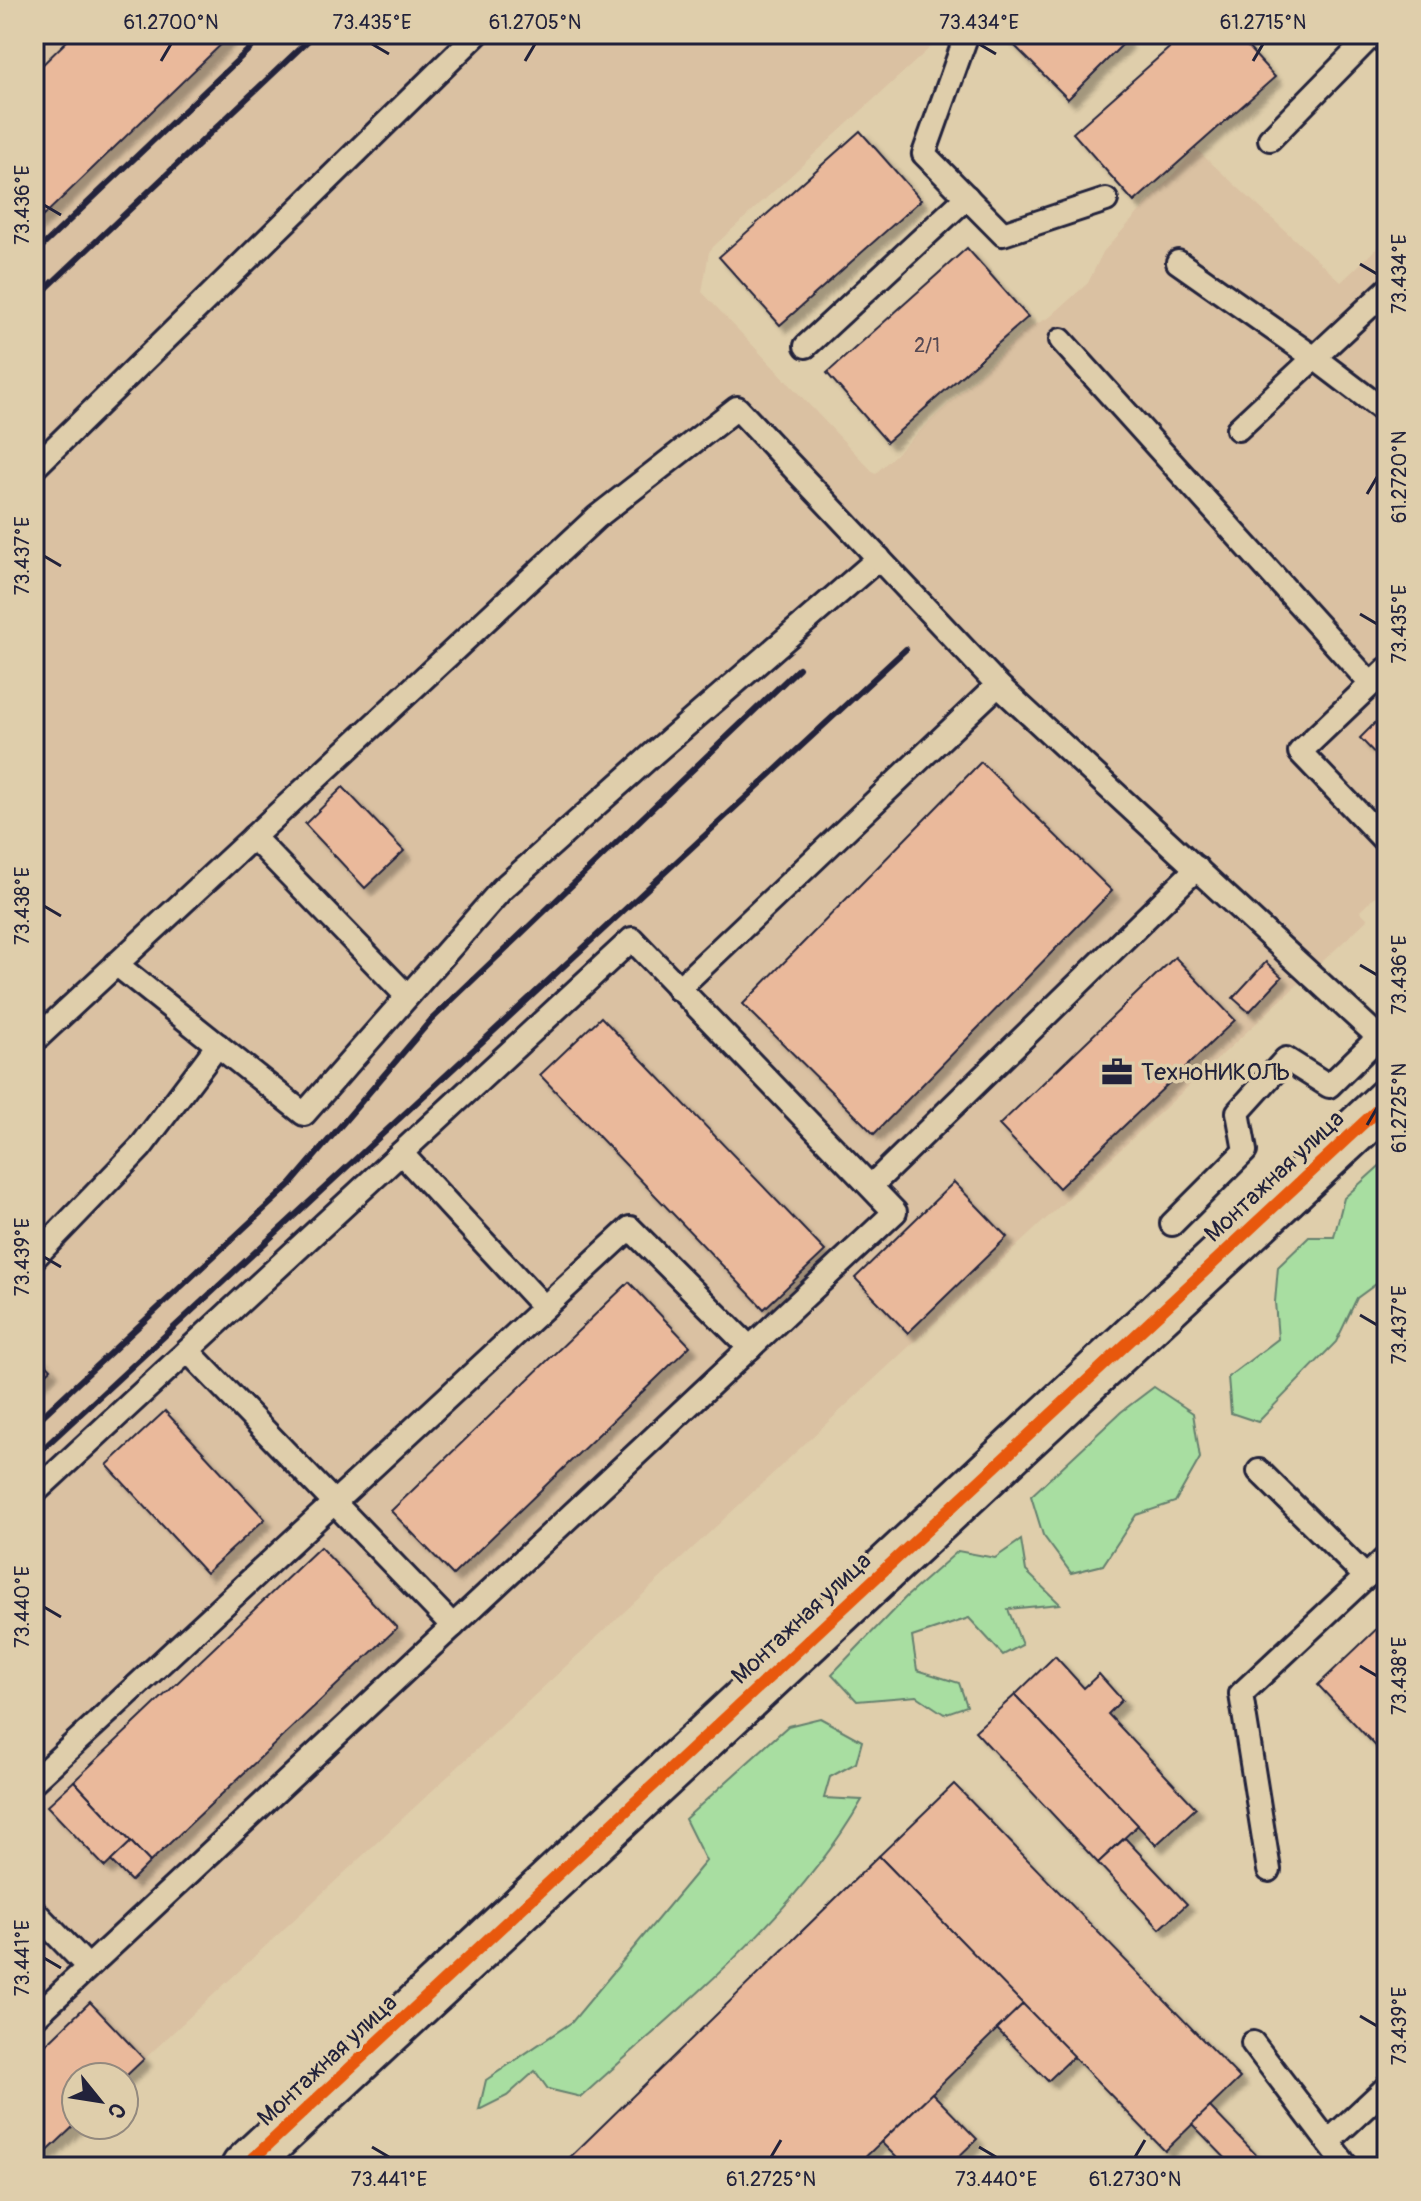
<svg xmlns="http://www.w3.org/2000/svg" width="1421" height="2201" font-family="Pangolin,sans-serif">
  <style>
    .built { fill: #dac1a2 }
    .green { fill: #a8dea1; stroke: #65806e; stroke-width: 2 }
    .building { fill: #eab99b; stroke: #22223b; stroke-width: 2; filter: url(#shadow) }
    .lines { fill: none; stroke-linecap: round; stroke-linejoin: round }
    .service-casing { stroke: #22223b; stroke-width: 28 }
    .tertiary-casing { stroke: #22223b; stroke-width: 50 }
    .service { stroke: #dfceab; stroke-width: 22 }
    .tertiary { stroke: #dfceab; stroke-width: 44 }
    .rail { stroke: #22223b; stroke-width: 6 }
    .cycleway-casing { stroke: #dfceab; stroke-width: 17 }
    .cycleway { stroke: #e8590c; stroke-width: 12 }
    .ticks { fill: none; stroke: #22223b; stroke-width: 3 }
    .labels { text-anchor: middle; stroke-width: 7; stroke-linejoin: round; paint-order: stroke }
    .number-label { font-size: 20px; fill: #544853 }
    .poi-label { font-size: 24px; fill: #22223b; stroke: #dfceab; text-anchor: start }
    .street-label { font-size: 24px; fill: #22223b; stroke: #dfceab }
    .neatline { fill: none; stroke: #22223b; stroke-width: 3 }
    .ticks-label { font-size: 20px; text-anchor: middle; fill: #22223b }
  </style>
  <defs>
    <filter id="shadow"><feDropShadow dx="7" dy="7" stdDeviation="2" flood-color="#0004"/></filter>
  </defs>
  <rect width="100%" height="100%" fill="#dfceab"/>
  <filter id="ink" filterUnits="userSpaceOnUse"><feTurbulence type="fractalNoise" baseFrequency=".0125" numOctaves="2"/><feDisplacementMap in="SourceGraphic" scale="16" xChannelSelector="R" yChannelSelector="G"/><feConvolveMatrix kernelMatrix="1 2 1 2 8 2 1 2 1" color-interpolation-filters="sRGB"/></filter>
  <g filter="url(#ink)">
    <polygon class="built" points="34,34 945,34 714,246 709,252 702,292 875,474 1028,328 1050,317 1088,283 1103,252 1196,149 1341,282 1387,239 1387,885 1360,911 1368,919 124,2078 76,2077 76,2124 34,2164"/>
    <g class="green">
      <polygon points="1387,1159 1387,1276 1357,1298 1336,1342 1258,1422 1231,1413 1228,1377 1278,1339 1275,1302 1278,1267 1309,1237 1334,1237 1344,1198"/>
      <polygon points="1154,1387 1193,1413 1200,1458 1175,1502 1136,1515 1103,1565 1071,1573 1043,1535 1031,1496 1121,1412"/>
      <polygon points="1021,1540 1026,1571 1060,1604 1008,1609 1022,1645 1003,1655 969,1618 912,1637 917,1670 959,1683 967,1706 944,1714 917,1696 857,1701 832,1674 906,1597 958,1551 995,1558"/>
      <path d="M820,1718L862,1741L856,1763L830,1777L824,1798L862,1800C794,1919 681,2006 581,2097L548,2089L535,2071L507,2096L479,2110L486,2080L572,2022L706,1861L685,1819L788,1726Z"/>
    </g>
    <g class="building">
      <polygon points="74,34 232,34 34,225 34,73"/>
      <polygon points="1003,34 1119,34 1126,41 1068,99"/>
      <polygon points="1185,34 1236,34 1275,77 1134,202 1073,133"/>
      <polygon points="860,131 921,200 780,325 719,257"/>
      <polygon points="967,248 1028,317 887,442 827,373"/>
      <polygon points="1387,711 1387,766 1360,738"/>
      <polygon points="981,762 1112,891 874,1134 743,1004"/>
      <polygon points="343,787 404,851 365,888 305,824"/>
      <polygon points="1175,957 1235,1020 1059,1188 999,1125"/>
      <polygon points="1266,962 1282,977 1249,1012 1233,998"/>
      <polygon points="601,1017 825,1251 764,1309 540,1075"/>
      <polygon points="954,1182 1007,1237 908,1333 855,1278"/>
      <polygon points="629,1282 690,1346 453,1575 391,1511"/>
      <polygon points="34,1351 51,1369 34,1385"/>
      <polygon points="165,1411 265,1519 206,1573 107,1465"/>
      <polygon points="320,1547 397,1628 150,1862 74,1781"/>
      <polygon points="1387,1619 1387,1758 1318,1685"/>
      <polygon points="1055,1656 1084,1688 1099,1674 1122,1700 1108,1714 1196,1808 1156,1845 1015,1695"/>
      <polygon points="1015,1695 1138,1825 1098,1863 975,1731"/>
      <polygon points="74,1781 131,1842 105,1867 47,1806"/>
      <polygon points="954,1784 1240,2078 1165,2151 879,1856"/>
      <polygon points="1125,1838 1187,1904 1160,1929 1098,1863"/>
      <polygon points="131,1842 150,1862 131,1881 111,1861"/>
      <polygon points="879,1856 1023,2004 932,2093 855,2167 560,2167"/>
      <polygon points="90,2002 144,2059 124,2078 76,2077 76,2124 34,2164 34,2056"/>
      <polygon points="1023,2004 1074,2056 1048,2081 997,2029"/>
      <polygon points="932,2093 977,2139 948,2167 906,2167 881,2142"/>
      <polygon points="1210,2107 1268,2167 1234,2167 1192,2124"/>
    </g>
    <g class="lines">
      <defs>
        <g id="service">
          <polyline points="967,34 924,154 1003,234 1106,200"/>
          <polyline points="1270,139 1373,34"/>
          <polyline points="1178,262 1316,359 1387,413"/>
          <polyline points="1061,340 1371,684"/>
          <polyline points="806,346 967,197"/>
          <polyline points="1238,429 1387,290"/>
          <polyline points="34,468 477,34"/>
          <polyline points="1387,669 1300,752 1387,843"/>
          <polyline points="253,837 407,996"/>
          <polyline points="116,964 304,1114 502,889 653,754 879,558"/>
          <polyline points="678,989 998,685"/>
          <polyline points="34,1041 597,517 737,408 998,685 1387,1045"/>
          <polyline points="401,1153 544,1307"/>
          <polyline points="871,1186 1197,868"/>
          <polyline points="1172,1224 1245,1151 1238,1112 1286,1059 1329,1086 1387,1029"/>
          <polyline points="34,1258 140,1148 218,1045"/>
          <polyline points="188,1351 453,1626"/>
          <polyline points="1259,1471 1366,1577"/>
          <polyline points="34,1493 632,939 895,1212 34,2018"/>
          <polyline points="34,1781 630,1228 750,1348"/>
          <polyline points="1269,1870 1241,1694 1387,1557"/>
          <polyline points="34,1911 88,1967"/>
          <polyline points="1253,2043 1347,2167"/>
          <polyline points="1328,2142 1387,2087"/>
        </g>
        <polyline id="tertiary" points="244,2167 1387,1101"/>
      </defs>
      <use href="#service" class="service-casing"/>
      <use href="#tertiary" class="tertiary-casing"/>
      <use href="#service" class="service"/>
      <use href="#tertiary" class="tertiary"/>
      <g class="rail">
        <polyline points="34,254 265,34"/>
        <polyline points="34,300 315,34"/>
        <polyline points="34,1424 291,1184 431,1020 799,668"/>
        <polyline points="34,1457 906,649"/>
      </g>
      <defs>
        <polyline id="cycleway" points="244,2167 1387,1101"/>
      </defs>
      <use href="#cycleway" class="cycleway-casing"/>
      <use href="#cycleway" class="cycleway"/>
    </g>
  </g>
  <path class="ticks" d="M372,44L389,54M979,44L996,54M161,61L171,44M525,61L535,44M1253,61L1263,44M44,205L61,215M1360,264L1377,274M1367,494L1377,477M44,556L61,566M1360,614L1377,624M44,906L61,916M1360,965L1377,975M1367,1125L1377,1108M44,1257L61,1267M1360,1315L1377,1325M44,1607L61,1617M1360,1666L1377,1676M44,1958L61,1968M1360,2016L1377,2026M372,2147L389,2157M979,2147L996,2157M771,2157L781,2140M1135,2157L1145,2140"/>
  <defs>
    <symbol id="office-bare" viewBox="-9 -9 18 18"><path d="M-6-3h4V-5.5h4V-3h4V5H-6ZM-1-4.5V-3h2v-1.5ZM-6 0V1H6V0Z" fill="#22223b" stroke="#dfceab" stroke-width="2.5" paint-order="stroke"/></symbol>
  </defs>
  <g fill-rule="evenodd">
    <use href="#office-bare" x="1095" y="1050" width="44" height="44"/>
  </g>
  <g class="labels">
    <g class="number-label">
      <text x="927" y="352">2/1</text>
    </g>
    <g class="poi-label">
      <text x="1141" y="1080">ТехноНИКОЛЬ</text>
    </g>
    <g class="street-label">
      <text transform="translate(1274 1176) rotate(-43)" y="8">Монтажная улица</text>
      <text transform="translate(801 1618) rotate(-43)" y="8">Монтажная улица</text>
      <text transform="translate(327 2060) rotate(-43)" y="8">Монтажная улица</text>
    </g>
  </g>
  <rect width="1421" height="2201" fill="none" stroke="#dfceab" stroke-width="88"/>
  <g transform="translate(100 2101) rotate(120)"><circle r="38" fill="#dfceab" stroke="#93897e" stroke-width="2"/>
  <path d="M0-6L14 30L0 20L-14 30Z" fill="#22223b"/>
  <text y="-12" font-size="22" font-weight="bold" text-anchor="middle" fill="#22223b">С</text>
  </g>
  <rect x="44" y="44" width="1333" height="2113" class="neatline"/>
  <g class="ticks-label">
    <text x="171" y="29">61.2700°N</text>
    <text x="372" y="29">73.435°E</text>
    <text x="535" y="29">61.2705°N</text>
    <text x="979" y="29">73.434°E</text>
    <text x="1263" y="29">61.2715°N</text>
    <text transform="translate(22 205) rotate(-90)" y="7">73.436°E</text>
    <text transform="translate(1399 274) rotate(-90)" y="7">73.434°E</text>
    <text transform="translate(1399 477) rotate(-90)" y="7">61.2720°N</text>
    <text transform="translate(22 556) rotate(-90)" y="7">73.437°E</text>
    <text transform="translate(1399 624) rotate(-90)" y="7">73.435°E</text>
    <text transform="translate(22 906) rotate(-90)" y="7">73.438°E</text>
    <text transform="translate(1399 975) rotate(-90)" y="7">73.436°E</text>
    <text transform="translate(1399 1108) rotate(-90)" y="7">61.2725°N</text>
    <text transform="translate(22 1257) rotate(-90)" y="7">73.439°E</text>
    <text transform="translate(1399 1325) rotate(-90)" y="7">73.437°E</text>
    <text transform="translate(22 1607) rotate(-90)" y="7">73.440°E</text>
    <text transform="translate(1399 1676) rotate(-90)" y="7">73.438°E</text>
    <text transform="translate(22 1958) rotate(-90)" y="7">73.441°E</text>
    <text transform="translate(1399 2026) rotate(-90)" y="7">73.439°E</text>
    <text x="389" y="2186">73.441°E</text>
    <text x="771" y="2186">61.2725°N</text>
    <text x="996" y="2186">73.440°E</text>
    <text x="1135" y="2186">61.2730°N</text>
  </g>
</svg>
